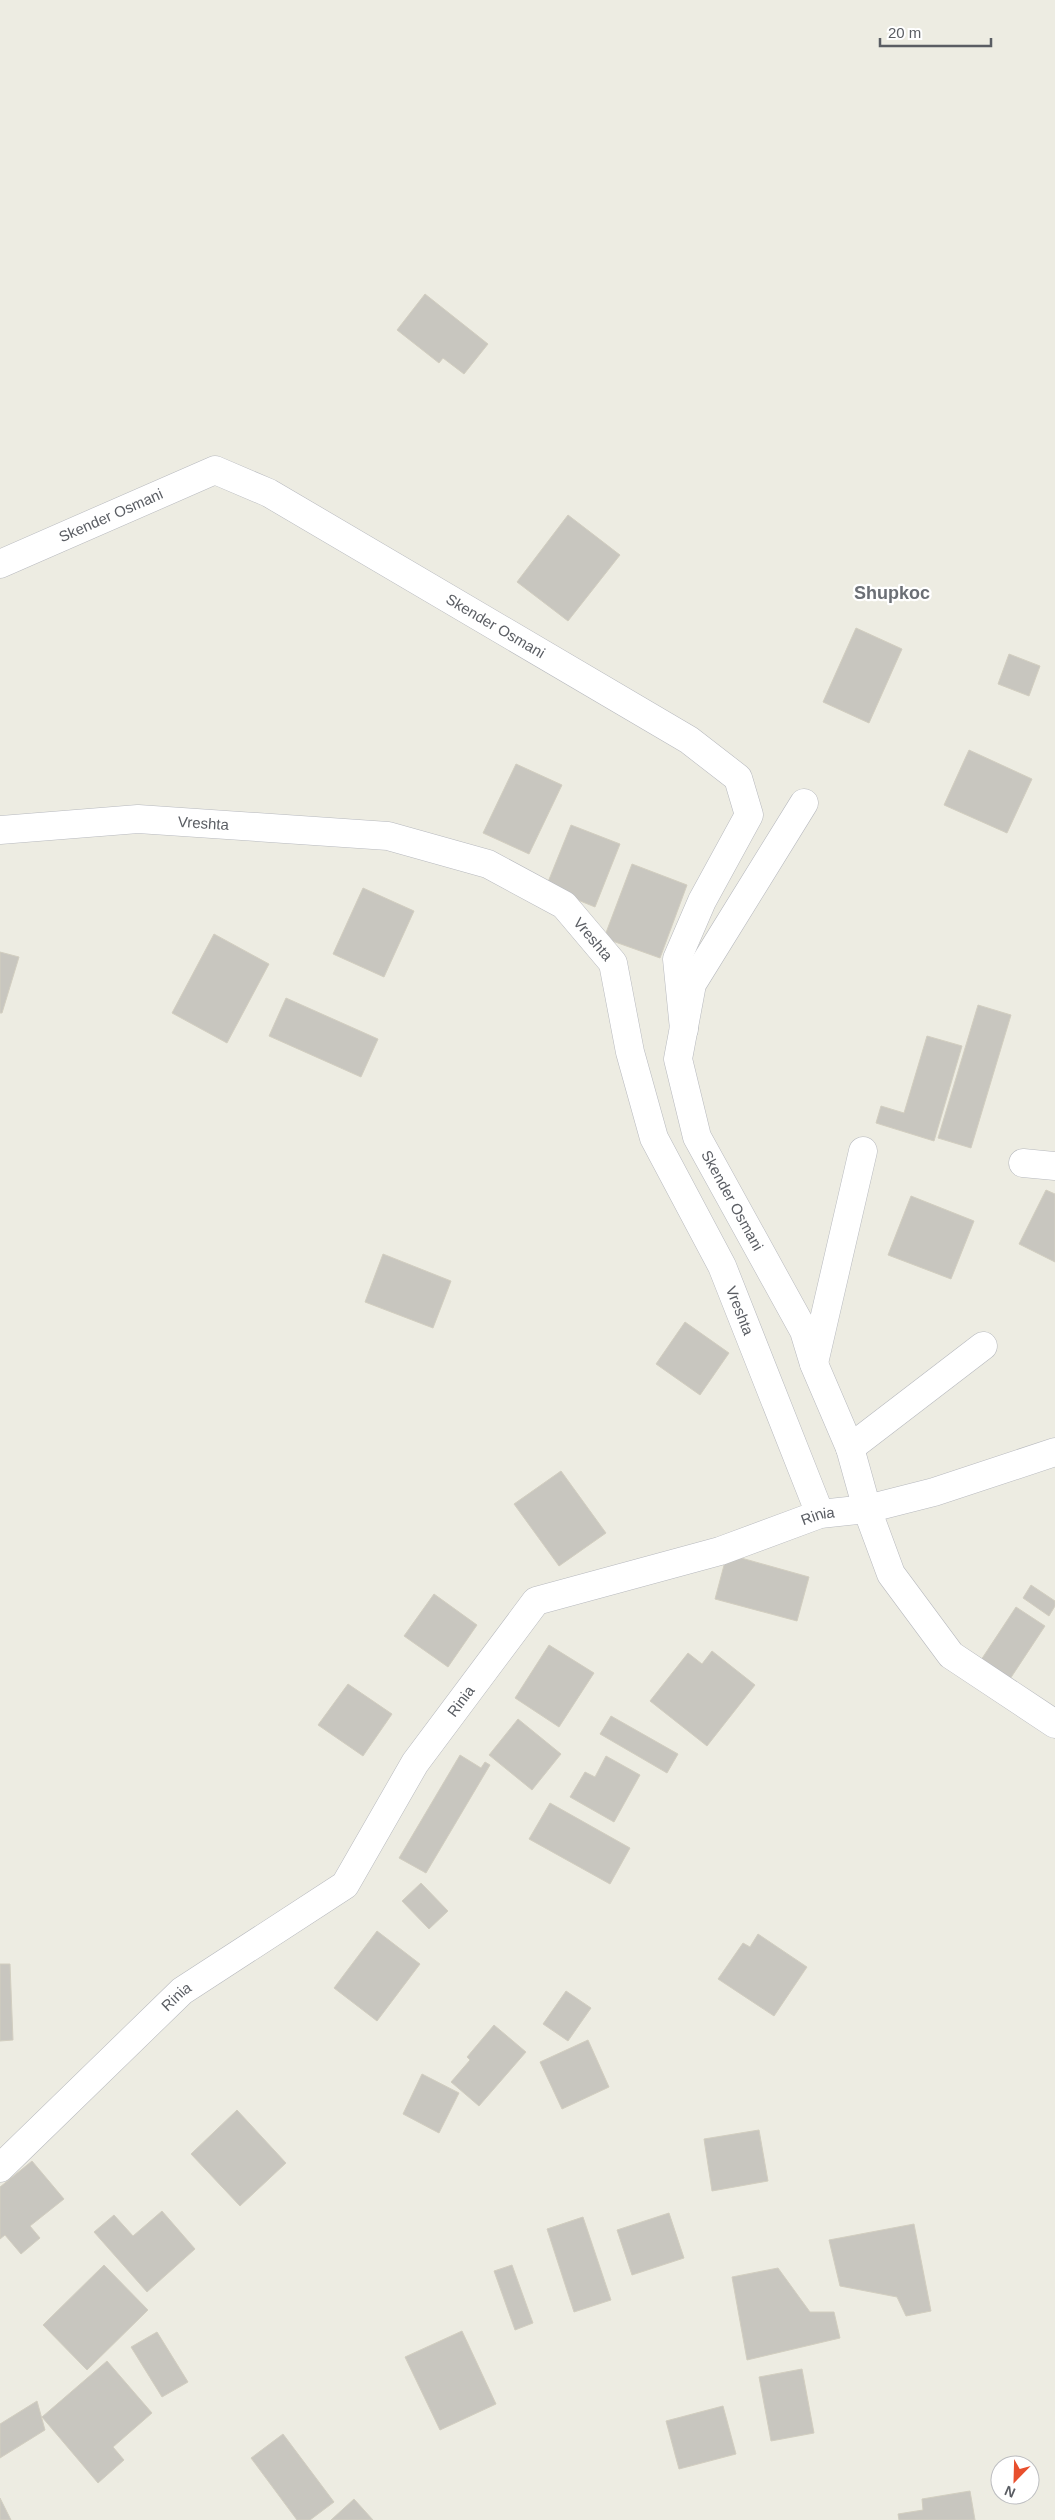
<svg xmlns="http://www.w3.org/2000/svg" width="1055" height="2520" font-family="Helvetica,sans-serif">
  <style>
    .building { fill: #c8c6bf; stroke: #d2cec0 }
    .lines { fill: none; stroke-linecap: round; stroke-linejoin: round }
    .minor-casing { stroke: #b7b9be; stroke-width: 29 }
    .minor { stroke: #fff; stroke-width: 28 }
    .labels { text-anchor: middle; stroke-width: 4.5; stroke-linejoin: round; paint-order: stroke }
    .street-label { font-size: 15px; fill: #5a5d63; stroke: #fff }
    .quarter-label { font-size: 18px; font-weight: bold; fill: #6b6f75; stroke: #fff }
  </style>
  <rect width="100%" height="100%" fill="#edece2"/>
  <g class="building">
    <polygon points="425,294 488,344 464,374 443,358 439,363 397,330"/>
    <polygon points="568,515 620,555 568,621 517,582"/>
    <polygon points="856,628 902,649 869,723 823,702"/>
    <polygon points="1009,654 1040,666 1029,696 998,684"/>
    <polygon points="969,750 1032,779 1007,833 944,805"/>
    <polygon points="516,764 562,785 529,854 483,833"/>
    <polygon points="571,825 620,844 595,907 546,887"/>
    <polygon points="632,864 687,885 660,958 604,938"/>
    <polygon points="363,888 414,911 384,977 333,954"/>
    <polygon points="214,934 269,964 227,1043 172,1013"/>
    <polygon points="0,952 19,957 2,1013 0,1013"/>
    <polygon points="286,998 378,1039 361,1077 269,1036"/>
    <polygon points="978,1005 1011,1015 971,1148 938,1138"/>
    <polygon points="927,1036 962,1046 934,1141 876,1123 881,1106 904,1113"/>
    <polygon points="1046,1190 1055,1194 1055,1262 1019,1244"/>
    <polygon points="911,1196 974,1221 951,1279 888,1255"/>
    <polygon points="383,1254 451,1281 433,1328 365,1302"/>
    <polygon points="685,1322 729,1353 700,1395 656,1364"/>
    <polygon points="561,1471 606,1533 559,1566 514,1504"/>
    <polygon points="727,1554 809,1577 797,1621 715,1599"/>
    <polygon points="1031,1585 1055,1601 1055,1606 1049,1616 1023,1598"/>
    <polygon points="434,1594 477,1625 448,1667 404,1636"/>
    <polygon points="1016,1607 1045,1626 1010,1679 981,1660"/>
    <polygon points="549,1645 594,1673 559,1727 515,1698"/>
    <polygon points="712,1651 755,1685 707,1746 650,1701 688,1653 702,1664"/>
    <polygon points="348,1684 392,1714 363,1756 318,1725"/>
    <polygon points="611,1716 678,1754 667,1773 600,1734"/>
    <polygon points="518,1719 561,1754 532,1790 489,1755"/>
    <polygon points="460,1755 481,1768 485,1762 490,1765 426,1873 399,1858"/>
    <polygon points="606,1756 640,1775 614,1822 570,1797 585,1772 595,1777"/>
    <polygon points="550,1803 630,1848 610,1884 529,1839"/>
    <polygon points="421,1883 448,1911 429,1929 402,1901"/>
    <polygon points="377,1931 420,1964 377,2021 334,1988"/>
    <polygon points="758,1934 807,1967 774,2016 718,1979 743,1943 750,1947"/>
    <polygon points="0,1964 10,1964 13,2040 0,2041"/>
    <polygon points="566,1991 591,2008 568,2041 543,2024"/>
    <polygon points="494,2025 526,2052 479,2106 451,2082 470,2060 467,2057"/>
    <polygon points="588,2040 609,2087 562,2109 540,2062"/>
    <polygon points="422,2074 459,2093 439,2133 403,2114"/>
    <polygon points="237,2110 286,2163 240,2206 191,2154"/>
    <polygon points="759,2130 768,2181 712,2191 704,2139"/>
    <polygon points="32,2161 64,2199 30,2226 40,2238 21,2254 5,2235 0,2239 0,2187"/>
    <polygon points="162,2211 195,2249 147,2292 94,2232 114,2215 133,2236"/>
    <polygon points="669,2213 684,2258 632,2275 617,2230"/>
    <polygon points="583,2217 611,2300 574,2312 547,2229"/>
    <polygon points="914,2224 931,2311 906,2316 897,2297 840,2286 829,2240"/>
    <polygon points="104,2265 148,2310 87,2370 43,2325"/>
    <polygon points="512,2265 533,2323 515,2330 494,2271"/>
    <polygon points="778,2268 810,2312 834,2312 840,2338 747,2360 732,2277"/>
    <polygon points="462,2331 496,2404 440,2430 405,2357"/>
    <polygon points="157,2332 188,2382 162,2397 131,2347"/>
    <polygon points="107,2361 152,2413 113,2447 124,2460 98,2483 42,2417"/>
    <polygon points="802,2369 814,2433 771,2441 759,2377"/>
    <polygon points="37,2401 45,2430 0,2458 0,2424"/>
    <polygon points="723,2406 736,2454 679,2469 666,2421"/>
    <polygon points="283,2434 334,2502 310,2520 297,2520 251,2458"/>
    <polygon points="970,2491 975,2520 899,2520 898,2514 923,2510 922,2499"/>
    <polygon points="0,2498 11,2520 0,2520"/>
    <polygon points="354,2499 373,2520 331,2520"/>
  </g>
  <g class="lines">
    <defs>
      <g id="minor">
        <path id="s1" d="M0,564L215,470L269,493L689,740L738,778L749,815L702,901L677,959L684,1029"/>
        <path id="s2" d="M804,803L692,984L678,1059L697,1137L804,1331L814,1364L850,1448L867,1509L891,1574L951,1655L1055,1724"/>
        <path id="s3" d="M0,830L138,819L388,836L488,864L564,905L613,963L630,1052L654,1138L722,1266L820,1514"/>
        <polyline points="1023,1163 1055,1166"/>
        <polyline points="814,1363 863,1151"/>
        <polyline points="850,1448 983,1346"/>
        <path id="s4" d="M0,2168L182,1991L345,1885L415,1763L536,1601L720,1551L820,1514L867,1509L934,1492L1055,1452"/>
      </g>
    </defs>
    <use href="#minor" class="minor-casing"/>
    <use href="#minor" class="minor"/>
  </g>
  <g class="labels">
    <g class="street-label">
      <text dy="5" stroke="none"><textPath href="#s1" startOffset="121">Skender Osmani</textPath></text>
      <text dy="5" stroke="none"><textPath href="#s1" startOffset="556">Skender Osmani</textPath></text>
      <text dy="5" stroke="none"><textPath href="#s3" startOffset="204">Vreshta</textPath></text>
      <text dy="5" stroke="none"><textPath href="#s3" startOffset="624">Vreshta</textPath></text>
      <text dy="5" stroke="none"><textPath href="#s2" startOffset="442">Skender Osmani</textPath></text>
      <text dy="5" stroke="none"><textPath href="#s3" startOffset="1028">Vreshta</textPath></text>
      <text dy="5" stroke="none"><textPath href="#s4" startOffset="1086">Rinia</textPath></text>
      <text dy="5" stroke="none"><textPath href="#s4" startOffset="666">Rinia</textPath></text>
      <text dy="5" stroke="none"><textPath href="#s4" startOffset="246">Rinia</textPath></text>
    </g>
    <g class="quarter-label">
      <text x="892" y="599">Shupkoc</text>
    </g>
  </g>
  <g transform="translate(1015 2480) rotate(203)"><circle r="24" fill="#ffffff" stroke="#bdbec1"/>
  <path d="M0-4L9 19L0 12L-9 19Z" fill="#e84f2d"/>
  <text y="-8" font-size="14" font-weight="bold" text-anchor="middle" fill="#5a5d63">N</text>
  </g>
  <path d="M880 38v8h111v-8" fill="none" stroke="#5a5d63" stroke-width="2.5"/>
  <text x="888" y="38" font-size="15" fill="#5a5d63" stroke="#ffffff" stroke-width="4" paint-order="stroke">20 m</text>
</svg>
